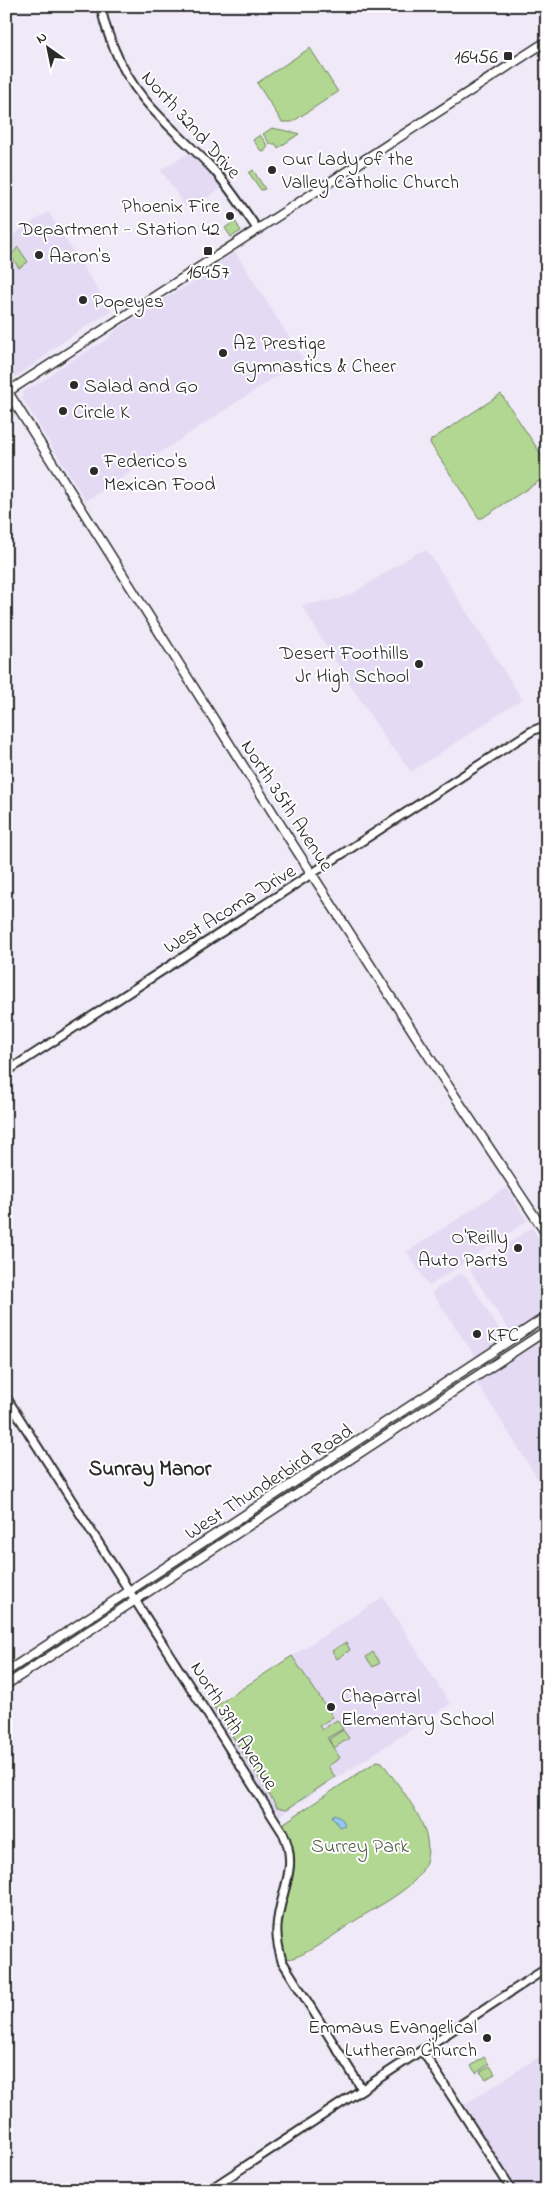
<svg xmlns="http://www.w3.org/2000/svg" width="553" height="2196" font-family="'Indie Flower',sans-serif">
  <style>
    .built { fill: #e4daf3 }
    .green { fill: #b2d792; stroke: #6e815e }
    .water { fill: #94c9f2; stroke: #6a8aa2 }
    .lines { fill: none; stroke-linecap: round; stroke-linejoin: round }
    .tertiary-casing { stroke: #2b2b2b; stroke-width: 11 }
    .secondary-casing { stroke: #2b2b2b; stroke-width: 11 }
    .tertiary { stroke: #fff; stroke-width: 7 }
    .secondary { stroke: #fff; stroke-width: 8 }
    .poi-dot { fill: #2b2b2b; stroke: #fff; stroke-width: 2 }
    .labels { text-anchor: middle; stroke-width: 4; stroke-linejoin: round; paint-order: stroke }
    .poi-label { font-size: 20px; fill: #2b2b2b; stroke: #fff; text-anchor: start }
    .street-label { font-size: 20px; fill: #2b2b2b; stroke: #fff }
    .park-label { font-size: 20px; fill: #545f4a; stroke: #fff }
    .neighbourhood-label { font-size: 21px; font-weight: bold; fill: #2b2b2b; stroke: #fff }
  </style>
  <rect width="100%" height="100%" fill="#efe9f8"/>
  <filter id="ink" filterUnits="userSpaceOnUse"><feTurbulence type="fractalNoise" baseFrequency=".02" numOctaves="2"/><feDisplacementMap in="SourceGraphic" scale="10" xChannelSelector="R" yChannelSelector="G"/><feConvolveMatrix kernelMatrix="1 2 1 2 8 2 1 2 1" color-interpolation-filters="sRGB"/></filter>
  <g filter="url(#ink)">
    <g class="built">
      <polygon points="189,153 223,187 188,210 161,170"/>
      <polygon points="48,212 112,312 93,322 49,351 47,355 16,376 9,376 6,373 6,240"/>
      <polygon points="235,252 303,359 86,501 22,398 23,392 49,377 56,370 108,339 116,330 159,302 203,276 213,266"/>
      <polygon points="427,550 522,699 411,772 395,749 391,747 330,653 302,605 339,599 352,594 415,554"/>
      <polygon points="507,1188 527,1221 429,1286 407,1252 502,1190"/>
      <polygon points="532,1228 547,1251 547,1309 540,1317 512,1334 471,1272 470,1269"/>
      <polygon points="459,1274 466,1276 505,1339 476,1358 432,1292"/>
      <polygon points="547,1334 547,1485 543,1487 476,1381"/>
      <polygon points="383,1597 450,1704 279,1816 264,1794 211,1709"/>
      <polygon points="547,2052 547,2190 516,2190 462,2106"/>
    </g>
    <g class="green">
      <polygon points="310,48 338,92 292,122 282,122 257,83"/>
      <polygon points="272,128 297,133 299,134 278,148 276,144 270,144 263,134"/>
      <polygon points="260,135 268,146 264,152 261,151 253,140"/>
      <polygon points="253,170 265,189 261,190 249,173"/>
      <polygon points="235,221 241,231 231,237 225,228"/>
      <polygon points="18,247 28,262 19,268 11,256"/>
      <polygon points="501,394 547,463 547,476 482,518 479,518 430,443 431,440"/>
      <polygon points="346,1642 350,1650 337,1659 332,1651"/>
      <polygon points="373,1652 380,1663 373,1667 366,1657"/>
      <polygon points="292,1656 333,1717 319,1726 322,1730 337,1720 343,1729 327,1738 340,1758 328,1766 335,1777 287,1809 277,1807 214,1707"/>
      <polygon points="343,1730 349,1738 334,1748 329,1739"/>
      <path d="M377,1761L382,1762C404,1795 452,1844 413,1882C397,1897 375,1908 356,1920C341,1930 304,1958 287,1959C268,1936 292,1895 294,1868C295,1849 285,1837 284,1823Z"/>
      <polygon points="484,2057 489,2064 476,2073 471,2066"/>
      <polygon points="490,2066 495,2074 486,2079 480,2072"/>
    </g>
    <polygon class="water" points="335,1814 343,1820 345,1825 339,1827 332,1816"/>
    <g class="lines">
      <defs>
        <g id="tertiary">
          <path d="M101,6C103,20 108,34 113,46C136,104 172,126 213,169C230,188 244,210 258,230"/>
          <polyline points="6,1072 513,743 532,731 547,725"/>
          <path d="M6,1397L283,1833C300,1869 279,1892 277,1927C276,1939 279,1950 282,1961L362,2089"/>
          <polyline points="422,2050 512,2190"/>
          <polyline points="209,2190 547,1968"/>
        </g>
        <g id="secondary">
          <polyline points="6,389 290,840 439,1072 547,1235"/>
          <polyline points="6,393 547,41"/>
          <polyline points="6,1672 547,1316"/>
          <polyline points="6,1685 547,1330"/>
        </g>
      </defs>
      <use href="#tertiary" class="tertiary-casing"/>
      <use href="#secondary" class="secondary-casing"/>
      <use href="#tertiary" class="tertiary"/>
      <use href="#secondary" class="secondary"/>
    </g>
  </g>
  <g class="poi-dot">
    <rect x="503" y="51" width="10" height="10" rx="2.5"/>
    <circle cx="272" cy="170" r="5"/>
    <circle cx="230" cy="216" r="5"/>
    <rect x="203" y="246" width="10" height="10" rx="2.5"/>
    <circle cx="39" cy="255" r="5"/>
    <circle cx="83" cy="300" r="5"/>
    <circle cx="223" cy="353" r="5"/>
    <circle cx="74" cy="385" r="5"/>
    <circle cx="63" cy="411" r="5"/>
    <circle cx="94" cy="471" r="5"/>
    <circle cx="419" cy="664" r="5"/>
    <circle cx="518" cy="1248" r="5"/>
    <circle cx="477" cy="1334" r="5"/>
    <circle cx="331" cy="1707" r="5"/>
    <circle cx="487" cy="2038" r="5"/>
  </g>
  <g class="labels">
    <g class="poi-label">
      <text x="498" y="63" text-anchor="end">16456</text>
      <text x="282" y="165">Our Lady of the<tspan x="282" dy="23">Valley Catholic Church</tspan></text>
      <text x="220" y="212" text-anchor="end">Phoenix Fire<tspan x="220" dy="23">Department - Station 42</tspan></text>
      <text x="49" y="262">Aaron's</text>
      <text x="208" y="278" text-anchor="middle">16457</text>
      <text x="93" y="307">Popeyes</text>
      <text x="233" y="349">AZ Prestige<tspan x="233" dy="23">Gymnastics &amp; Cheer</tspan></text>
      <text x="84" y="392">Salad and Go</text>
      <text x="73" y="418">Circle K</text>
      <text x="104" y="467">Federico's<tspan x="104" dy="23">Mexican Food</tspan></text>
      <text x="409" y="659" text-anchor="end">Desert Foothills<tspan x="409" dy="23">Jr High School</tspan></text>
      <text x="508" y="1243" text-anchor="end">O'Reilly<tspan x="508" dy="23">Auto Parts</tspan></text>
      <text x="487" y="1341">KFC</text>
      <text x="341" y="1702">Chaparral<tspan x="341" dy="23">Elementary School</tspan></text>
      <text x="477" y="2033" text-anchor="end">Emmaus Evangelical<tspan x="477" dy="23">Lutheran Church</tspan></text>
    </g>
    <g class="street-label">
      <text transform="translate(192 124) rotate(48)" y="7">North 32nd Drive</text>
      <text transform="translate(288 805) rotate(57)" y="7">North 35th Avenue</text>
      <text transform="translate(229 908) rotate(-32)" y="7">West Acoma Drive</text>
      <text transform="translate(268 1481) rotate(-33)" y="7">West Thunderbird Road</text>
      <text transform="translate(235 1725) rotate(58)" y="7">North 39th Avenue</text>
    </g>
    <g class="park-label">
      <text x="360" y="1852">Surrey Park</text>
    </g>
    <g class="neighbourhood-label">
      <text x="150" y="1475">Sunray Manor</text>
    </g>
  </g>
  <rect width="553" height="2196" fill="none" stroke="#fff" stroke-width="25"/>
  <rect x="12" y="12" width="528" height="2171" fill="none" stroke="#2b2b2b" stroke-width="2" filter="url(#ink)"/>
  <g transform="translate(48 48) rotate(327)" stroke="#ffffff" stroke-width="4" paint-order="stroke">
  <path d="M0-4L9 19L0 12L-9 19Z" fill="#2b2b2b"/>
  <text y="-8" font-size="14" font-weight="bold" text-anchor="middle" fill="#2b2b2b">N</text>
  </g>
</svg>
